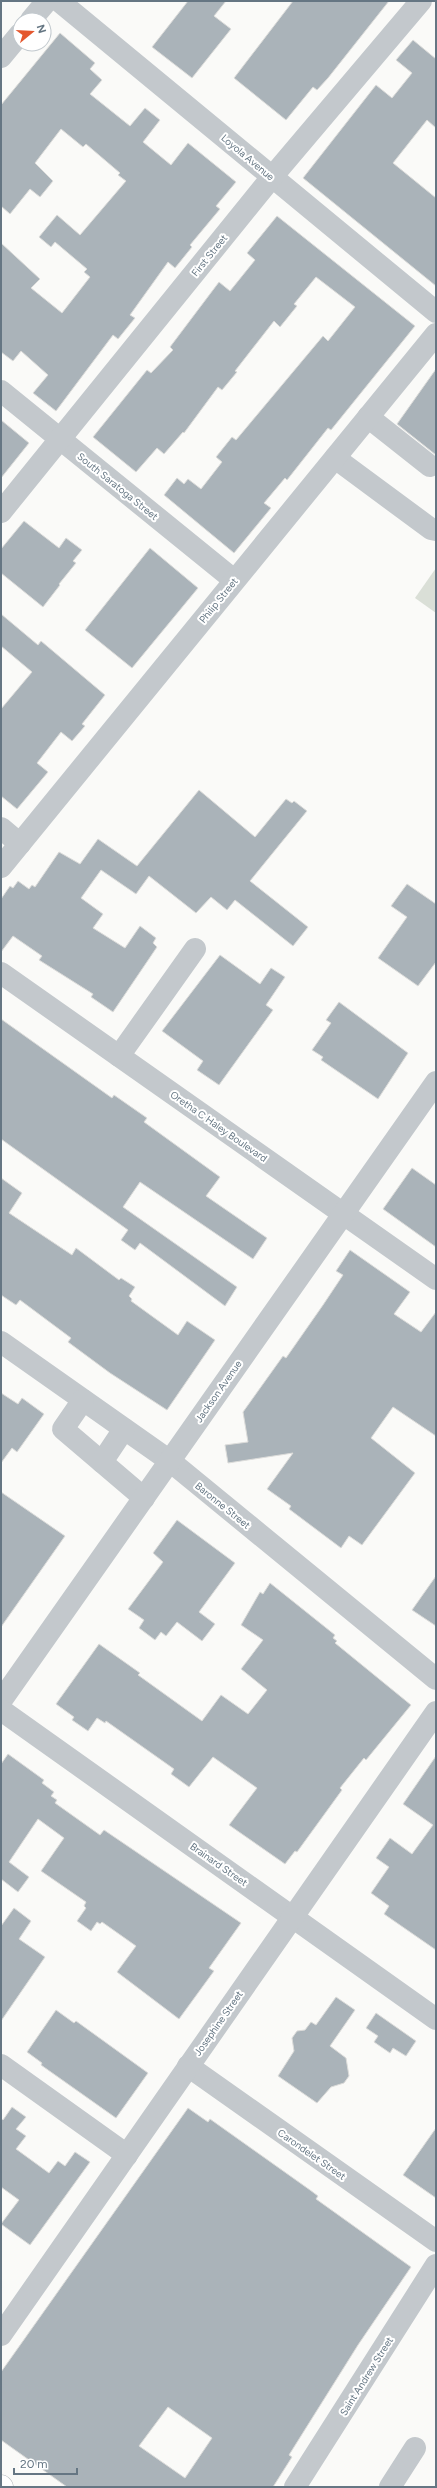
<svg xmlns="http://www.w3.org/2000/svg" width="437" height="2488" font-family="Figtree,sans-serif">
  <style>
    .green { fill: #dadfd7 }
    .building { fill: #aab3b9; stroke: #dcdcda; fill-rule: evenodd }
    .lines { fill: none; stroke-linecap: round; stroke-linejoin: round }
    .major-casing { stroke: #b5babe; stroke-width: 23 }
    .minor { stroke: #c3c8cc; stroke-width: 22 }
    .major { stroke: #fff; stroke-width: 22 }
    .labels { text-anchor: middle; stroke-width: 4; stroke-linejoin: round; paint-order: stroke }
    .street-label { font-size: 10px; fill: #657683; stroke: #fff }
  </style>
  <rect width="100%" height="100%" fill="#fafaf8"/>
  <polygon class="green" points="436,568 436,613 415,598"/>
  <g class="building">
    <polygon points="188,1 226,1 214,16 231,29 192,78 152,47"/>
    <polygon points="293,1 389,1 328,78 317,90 313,87 286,120 234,78"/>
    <polygon points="60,33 95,63 90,69 102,80 90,94 130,126 145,108 160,120 143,142 171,165 188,143 236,182 216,206 220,209 190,245 192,247 175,268 168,262 130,315 135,318 118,339 113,335 56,411 33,393 48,375 21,351 13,361 1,352 1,243 40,279 31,288 62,313 90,277 84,272 87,269 55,242 51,247 39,237 57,215 80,235 126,181 118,175 120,173 86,144 83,147 61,129 35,163 53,181 40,197 30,189 10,214 1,206 1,105"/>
    <polygon points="413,40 436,59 436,128 427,120 393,163 436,198 436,286 303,178 376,85 392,98 412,73 396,60"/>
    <polygon points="277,216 415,326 331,430 328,428 287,480 285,478 264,503 271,508 234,553 164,495 177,478 184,484 188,479 201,489 222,462 216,457 232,437 236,440 323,336 328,341 355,307 316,277 294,304 297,306 280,327 274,321 235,371 237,372 222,390 218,387 184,433 183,432 164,454 157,448 136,472 93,437 147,370 151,373 173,350 170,347 219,282 230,291 255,260 247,253"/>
    <polygon points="436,369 436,455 397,424"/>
    <polygon points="1,420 29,443 1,478"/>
    <polygon points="24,521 59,548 66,538 82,550 73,561 76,563 59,584 60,585 43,607 1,573 1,549"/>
    <polygon points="150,548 198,588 132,668 85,630"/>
    <polygon points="1,614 38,645 41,641 105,695 82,724 85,726 72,741 61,732 37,763 48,772 17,809 1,796 1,709 32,672 1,646"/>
    <polygon points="199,790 255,837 286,799 292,803 294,801 307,811 250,881 308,927 293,946 235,900 227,910 211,897 196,913 149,876 136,894 101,870 81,898 103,914 93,928 125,948 140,926 156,938 153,943 157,947 113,1012 91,997 93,994 39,960 42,956 13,936 1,952 1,899 10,886 13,888 18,881 29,889 32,885 35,887 59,852 80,864 98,839 137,866"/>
    <polygon points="407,884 436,904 436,962 418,986 378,958 407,917 391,906"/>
    <polygon points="220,955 260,984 271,968 285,977 266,1005 273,1010 219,1085 197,1070 203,1061 162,1031"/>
    <polygon points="339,1002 408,1053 378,1099 321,1060 323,1057 312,1050 331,1023 326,1020"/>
    <polygon points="1,1019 112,1098 114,1095 147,1118 144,1122 220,1177 206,1196 267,1238 253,1259 140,1182 123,1207 237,1287 225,1306 140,1243 135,1250 121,1240 128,1230 1,1139"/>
    <polygon points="412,1168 436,1185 436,1247 383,1209"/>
    <polygon points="1,1178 22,1193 9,1213 72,1255 76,1248 119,1280 121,1278 135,1287 129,1296 132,1299 131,1301 178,1335 187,1321 215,1340 167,1410 110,1373 68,1342 71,1338 20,1300 16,1305 1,1295"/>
    <polygon points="350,1250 410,1292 394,1314 421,1332 436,1312 436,1436 393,1407 371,1438 415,1473 362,1545 349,1536 341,1548 289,1509 291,1506 267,1489 293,1453 228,1463 225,1445 248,1442 243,1412 283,1356 286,1358 323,1305 343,1275 336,1271"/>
    <polygon points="1,1393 18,1404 22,1398 44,1414 17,1452 12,1448 1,1463"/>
    <polygon points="1,1492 65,1536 1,1627"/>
    <polygon points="177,1520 235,1563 199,1612 215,1624 202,1641 177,1622 166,1636 161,1632 155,1640 139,1628 144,1620 128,1609 163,1562 153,1553"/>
    <polygon points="436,1576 436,1626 412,1610"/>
    <polygon points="270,1583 335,1635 333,1638 337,1641 335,1643 411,1705 366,1760 364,1758 340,1788 342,1790 297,1852 295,1851 285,1864 229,1825 257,1788 213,1757 189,1787 171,1774 174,1769 106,1721 105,1723 97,1718 88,1731 72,1720 74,1717 56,1704 99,1644 140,1673 138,1675 202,1721 221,1695 248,1714 267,1690 241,1669 263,1640 241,1625 260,1592 263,1594"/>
    <polygon points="8,1754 44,1780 42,1783 54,1792 51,1796 57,1800 55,1803 100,1835 104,1830 241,1923 209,1968 214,1971 179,2019 117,1972 136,1946 102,1922 100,1924 97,1922 91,1931 77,1921 86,1908 84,1906 86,1902 41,1871 64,1838 38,1819 9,1862 29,1877 18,1892 1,1879 1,1764"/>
    <polygon points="436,1756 436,1950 384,1914 389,1906 371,1893 389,1867 376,1858 390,1838 412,1854 433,1825 403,1804"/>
    <polygon points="14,1908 31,1921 19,1939 45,1957 1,2021 1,1926"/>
    <polygon points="336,1997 355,2010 330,2046 346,2058 349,2076 344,2083 331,2087 317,2103 278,2076 294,2051 292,2038 297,2031 305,2030 311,2022 316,2025"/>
    <polygon points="56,2010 74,2023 76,2021 148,2073 116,2118 41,2065 42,2063 27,2052"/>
    <polygon points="376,2013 416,2041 406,2056 393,2048 390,2053 374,2042 378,2036 366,2028"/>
    <polygon points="12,2107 26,2117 16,2129 26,2136 16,2149 49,2173 58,2161 65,2166 75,2152 90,2162 30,2245 1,2224 19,2200 1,2187 1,2118 3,2120"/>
    <path d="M188,2108L208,2122L210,2119L310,2190L318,2196L316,2199L411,2267L358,2345L289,2455L292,2457L273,2487H67L1,2440V2372ZM168,2407L212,2438L185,2478L139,2446Z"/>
    <polygon points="436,2128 436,2198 403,2175"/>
  </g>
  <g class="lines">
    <defs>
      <polyline id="major" points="1,2486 2,2487"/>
    </defs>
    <use href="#major" class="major-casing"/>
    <g class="minor">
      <polyline points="59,1 436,312"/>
      <polyline points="31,20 47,1"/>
      <polyline points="1,57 20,34"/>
      <polyline points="1,391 234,580"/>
      <polyline points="368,417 430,466"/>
      <polyline points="335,458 431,529 436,530"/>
      <polyline points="1,512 272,177 421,1"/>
      <polyline points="1,828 20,844"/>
      <polyline points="1,867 436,334"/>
      <polyline points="1,973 436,1279"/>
      <polyline points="119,1056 195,949"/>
      <polyline points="1,1342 170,1461 436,1679"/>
      <polyline points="83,1400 63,1429 144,1498"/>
      <polyline points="102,1462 124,1429"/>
      <polyline points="1,1701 436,1082"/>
      <polyline points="1,1710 436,2019"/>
      <polyline points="1,2065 127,2155"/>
      <polyline points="188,2066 436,2241"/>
      <polyline points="1,2335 436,1712"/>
      <polyline points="295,2487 436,2265"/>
      <polyline points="390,2487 415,2448"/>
    </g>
    <use href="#major" class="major"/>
  </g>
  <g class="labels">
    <g class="street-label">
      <text transform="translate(248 157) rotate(40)" y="4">Loyola Avenue</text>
      <text transform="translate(209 255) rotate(-51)" y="4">First Street</text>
      <text transform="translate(118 486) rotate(39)" y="4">South Saratoga Street</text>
      <text transform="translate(218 600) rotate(-51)" y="4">Philip Street</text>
      <text transform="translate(219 1126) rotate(35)" y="4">Oretha C Haley Boulevard</text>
      <text transform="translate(218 1391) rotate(-55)" y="4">Jackson Avenue</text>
      <text transform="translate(223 1505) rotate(39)" y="4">Baronne Street</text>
      <text transform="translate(219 1864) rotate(35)" y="4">Brainard Street</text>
      <text transform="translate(218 2023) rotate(-55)" y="4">Josephine Street</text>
      <text transform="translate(312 2154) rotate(35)" y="4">Carondelet Street</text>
      <text transform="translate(366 2376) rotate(-58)" y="4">Saint Andrew Street</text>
    </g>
  </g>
  <rect width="437" height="2488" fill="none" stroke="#657683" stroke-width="4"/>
  <g transform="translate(32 32) rotate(72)"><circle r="19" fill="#ffffff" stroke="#c1c8cd"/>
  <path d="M0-3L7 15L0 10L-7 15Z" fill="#e4572e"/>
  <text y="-6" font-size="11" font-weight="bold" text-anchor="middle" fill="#657683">N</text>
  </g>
  <path d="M14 2468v6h63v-6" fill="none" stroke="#657683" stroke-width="2"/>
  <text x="20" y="2468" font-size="12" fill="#657683" stroke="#ffffff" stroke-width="3" paint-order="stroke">20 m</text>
</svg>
